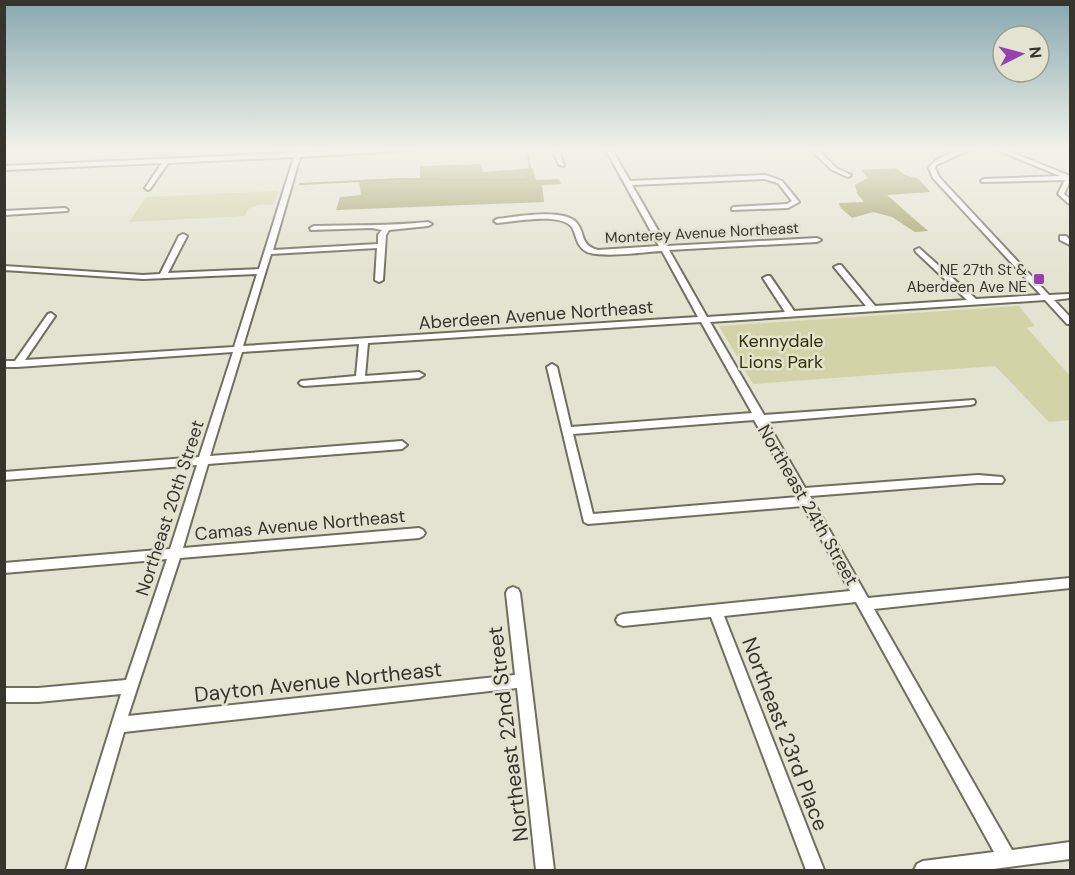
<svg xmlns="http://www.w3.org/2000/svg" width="1075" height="875" font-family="'DM Sans',sans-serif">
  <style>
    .green { fill: #d3d3a8 }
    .forest { fill: #a1a066 }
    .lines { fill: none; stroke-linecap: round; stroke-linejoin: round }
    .stream { stroke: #939359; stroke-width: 2 }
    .minor-casing { stroke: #6f6f5e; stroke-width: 4 }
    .minor { fill: #fff; fill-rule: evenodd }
    .poi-dot { fill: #9641af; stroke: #e3e3d1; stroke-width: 2 }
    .labels { text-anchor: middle; stroke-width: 5; stroke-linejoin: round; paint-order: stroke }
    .far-street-label { font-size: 15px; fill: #35352e; stroke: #e3e3d1 }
    .far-poi-label { font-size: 15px; fill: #35352e; stroke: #e3e3d1; text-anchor: end }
    .street-label { font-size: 18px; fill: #35352e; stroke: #e3e3d1 }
    .park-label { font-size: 18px; fill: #343202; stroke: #e3e3d1 }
    .near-street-label { font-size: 21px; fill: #35352e; stroke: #e3e3d1 }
  </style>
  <rect width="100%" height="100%" fill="#e3e3d1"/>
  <g class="green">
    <polygon points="278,191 274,204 258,205 248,209 245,216 129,222 146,197"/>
    <polygon points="1019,306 1035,326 1027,328 1070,376 1070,420 1049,422 995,366 753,384 719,326"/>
  </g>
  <g class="forest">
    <polygon points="481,164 483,172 533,168 536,180 559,179 561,184 542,185 544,202 336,210 340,197 361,195 359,180 420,178 420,166"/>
    <polygon points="896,168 905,175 919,179 930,192 887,195 928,231 915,232 892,217 873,212 852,218 840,207 839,203 864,202 857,193 855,185 868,178 861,170"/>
  </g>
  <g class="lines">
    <polyline class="stream" points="300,184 401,179 526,180 530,169 528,155"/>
    <defs>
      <g id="minor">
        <path d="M359,150H413L300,157L273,250L378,244V235L382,230L372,228L311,230L310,228L314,226C352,225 390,226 428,222L432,224L428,226L389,230L386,235L383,280L379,282L375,280L377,248L271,254L243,346L698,317L662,251C644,252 603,258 587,252C577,247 577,238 573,229C564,211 514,222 497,223L494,221L497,219C516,217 562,208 576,222C586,233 579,245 598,250L659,246L606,150H612L630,181L766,175L782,181L799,202L788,208L732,210V208L734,207L787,204L792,201L778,183L765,179L632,185L667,246L817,238L821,240L817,242L669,250L707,317L785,312L763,278L767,276H770L794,311L866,306L834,267L838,265H841L875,306L967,300L916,252L915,250L919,248L976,299L1041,295L933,178L929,168C935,157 957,150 969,150L936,165L935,168L939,177L1049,295L1070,294V298L1054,300L1070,317V324H1067L1045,300L710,322L764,415L974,400L975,402L974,404L970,405L767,422L805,488L978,475L1002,477L1004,480L1002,483H978L810,496L868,598L1070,578V588L874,609L1012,850L1070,842V859L986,870H914L917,864L923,861L994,852L856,602L724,616L824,870H806L711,617L623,626L618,624L616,620L618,616L623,614L850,591L803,506L588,524L584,522L547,367L552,364L557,367L571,427L752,413L701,322L368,343L365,376L419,372L424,375L419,378L304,386L301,385L299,383L301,381L356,376L359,344L242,352L210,456L402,441L407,445L402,449L208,464L183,548L419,528L423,530L425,533L423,536L419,538L180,558L128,716L515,675L506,593L508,589L513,587L518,589L520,593L554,870H536L517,688L124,732L84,870H66L121,694L38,702H4V688H38L126,680L167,559L4,573V563L170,549L197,465L4,480V472L199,457L233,352L17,367H4V361H15L48,314L51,313L55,316L25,360L234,347L257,274L143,279L4,270V266L143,275L160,274L179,236L183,234L187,236L168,273L259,269L294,157L168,163L150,189L148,190L145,188L162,163L4,170V166ZM754,420L798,497L593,514L573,434Z"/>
        <polygon points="553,150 559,150 564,166 559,165"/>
        <polygon points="811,150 818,150 836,168 851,175 848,177 832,170"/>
        <polygon points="997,150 1006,150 1070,176 1070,181 1064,194 1070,199 1070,204 1068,203 1058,194 1065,180 982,182 981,181 984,179 1060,176"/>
        <polygon points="65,208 68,210 67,211 4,215 4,211"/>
        <polygon points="1060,236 1066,236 1070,240 1070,245 1060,240"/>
      </g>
    </defs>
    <use href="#minor" class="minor-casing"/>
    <use href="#minor" class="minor"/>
  </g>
  <linearGradient id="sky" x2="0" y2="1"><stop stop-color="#86a7af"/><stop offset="0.55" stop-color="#f2f2ea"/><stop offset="1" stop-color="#f2f2ea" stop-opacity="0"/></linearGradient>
  <rect width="1075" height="273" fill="url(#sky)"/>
  <rect class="poi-dot" x="1033" y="273" width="12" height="12" rx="3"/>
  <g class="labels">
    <g class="far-street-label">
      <text transform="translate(702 233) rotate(-3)" y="5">Monterey Avenue Northeast</text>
    </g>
    <g class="far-poi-label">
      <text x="1027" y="275">NE 27th St &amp;<tspan x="1027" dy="17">Aberdeen Ave NE</tspan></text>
    </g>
    <g class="street-label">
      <text transform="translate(536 315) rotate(-4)" y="6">Aberdeen Avenue Northeast</text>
      <text transform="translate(808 505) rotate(60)" y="6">Northeast 24th Street</text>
      <text transform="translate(170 508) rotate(-72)" y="6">Northeast 20th Street</text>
      <text transform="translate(300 525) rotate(-5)" y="6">Camas Avenue Northeast</text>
    </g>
    <g class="park-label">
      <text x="781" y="347">Kennydale<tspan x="781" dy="21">Lions Park</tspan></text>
    </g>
    <g class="near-street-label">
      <text transform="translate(318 682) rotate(-6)" y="7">Dayton Avenue Northeast</text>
      <text transform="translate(508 734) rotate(-97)" y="7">Northeast 22nd Street</text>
      <text transform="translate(785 734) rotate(69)" y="7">Northeast 23rd Place</text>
    </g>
  </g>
  <rect width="1075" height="875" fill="none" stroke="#35352e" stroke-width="12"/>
  <g transform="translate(1021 54) rotate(84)"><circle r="28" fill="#e3e3d1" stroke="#9d9d90" stroke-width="1.5"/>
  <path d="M0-4.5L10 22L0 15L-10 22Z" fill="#9641af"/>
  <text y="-9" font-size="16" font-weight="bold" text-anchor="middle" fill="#35352e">N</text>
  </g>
</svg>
